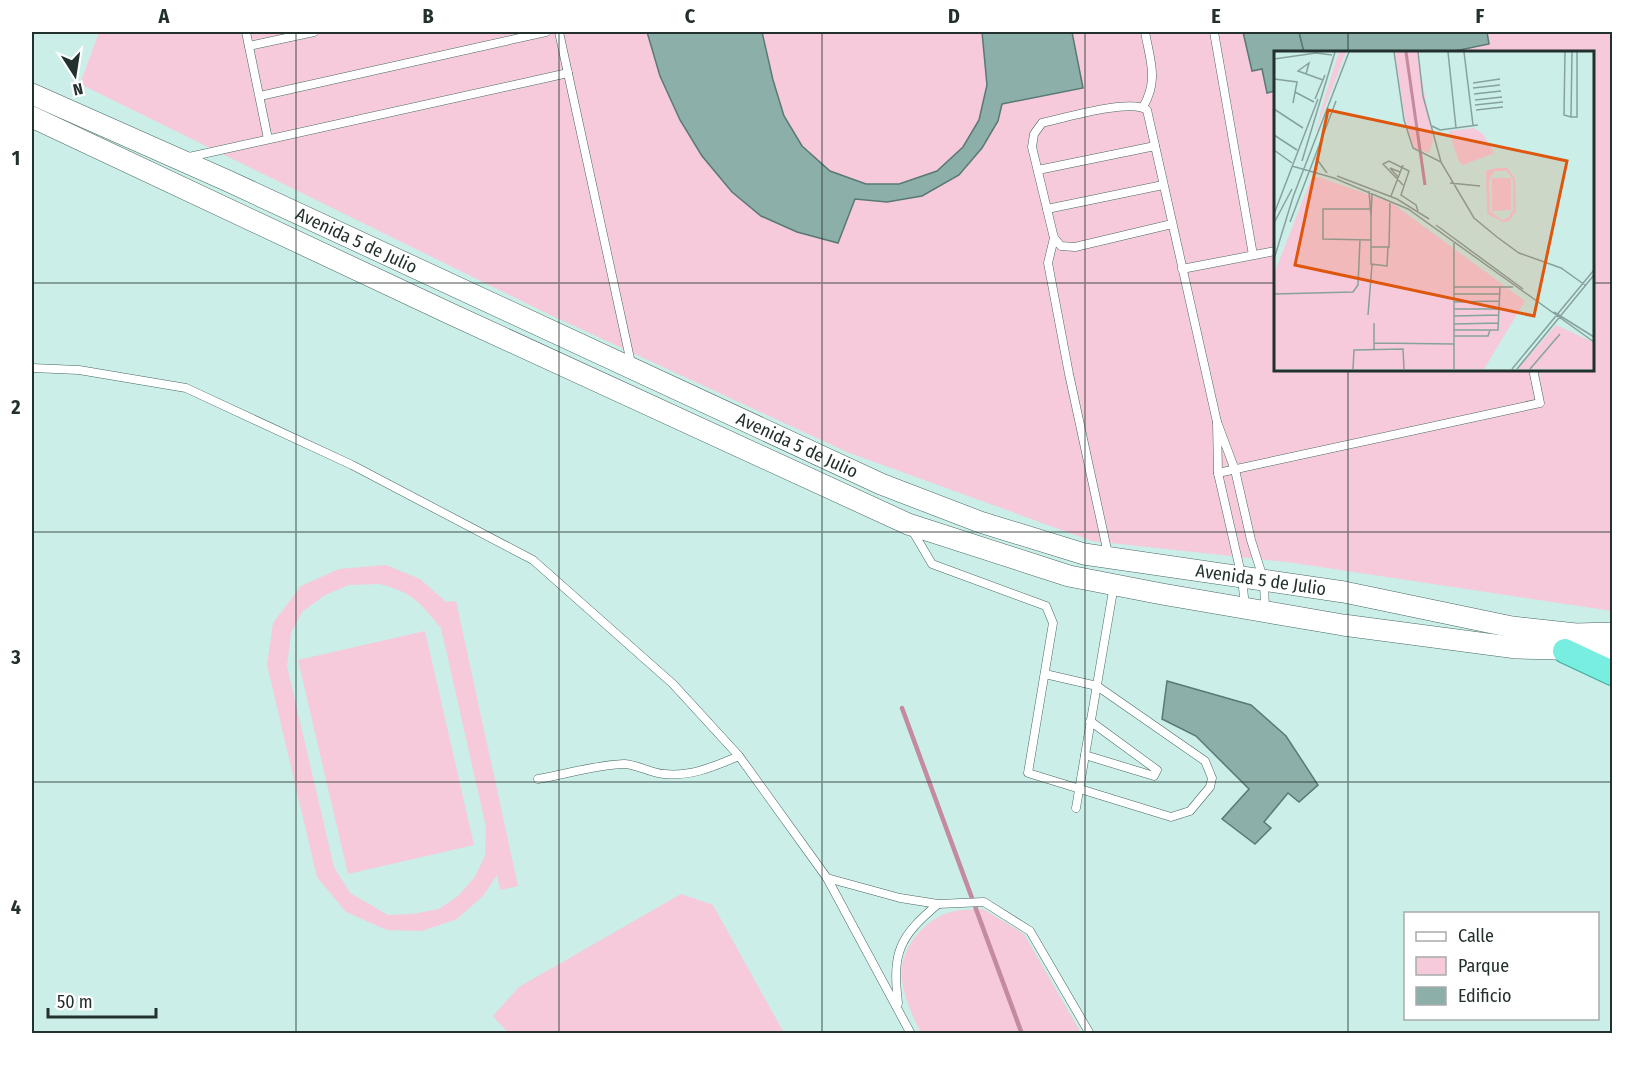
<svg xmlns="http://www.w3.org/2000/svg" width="1644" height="1065" font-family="'Fira Sans Condensed',sans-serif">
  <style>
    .green { fill: #f6cada; fill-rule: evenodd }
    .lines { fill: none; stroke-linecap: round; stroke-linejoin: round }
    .stream { stroke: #c48aa0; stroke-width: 4.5 }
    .building { fill: #8dafa9; stroke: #597974; stroke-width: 1.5 }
    .service-casing { stroke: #486863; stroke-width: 9 }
    .secondary-casing { stroke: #486863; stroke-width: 22 }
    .trunk-casing { stroke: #43a89c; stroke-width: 26 }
    .service { stroke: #fff; stroke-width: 8 }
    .secondary { stroke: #fff; stroke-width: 21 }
    .trunk { stroke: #77eee0; stroke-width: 24 }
    .grid { fill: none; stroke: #22302e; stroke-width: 1.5; stroke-opacity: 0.55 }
    .labels { text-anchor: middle; stroke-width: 4.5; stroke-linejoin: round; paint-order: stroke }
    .street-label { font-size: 18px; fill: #22302e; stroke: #fff }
    .inset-river { fill: none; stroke: #c48aa0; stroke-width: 3 }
    .inset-road { fill: none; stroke: #87a29e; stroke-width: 1.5 }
    .view { fill: #de570e; fill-opacity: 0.15; stroke: #de570e; stroke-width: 3 }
    .inset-edge { fill: none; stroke: #22302e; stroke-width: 3 }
    .neatline { fill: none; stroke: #22302e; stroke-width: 2 }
    .grid-label { font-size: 20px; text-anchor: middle; font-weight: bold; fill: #22302e }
  </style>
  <rect width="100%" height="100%" fill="#cbeee8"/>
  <g class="green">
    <path d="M99,32H1612V611L1287,562L1092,541L847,452L544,312L80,84ZM1275,52H1592V369H1275Z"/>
    <path d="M386,565L420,579L446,602L456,601L518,886L500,890L497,875L483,896L457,919L422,931L387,930L346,912L317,877L267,665L273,623L301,586L339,569ZM379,584C413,592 420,603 441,628L486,827L485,856L474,878L458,896L439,909L412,914L388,915L350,893L334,867L287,666L291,633L302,612L325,595L349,585Z"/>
    <polygon points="425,631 474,845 348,874 298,660"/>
    <polygon points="681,894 713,905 784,1033 508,1033 493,1016 519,987"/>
    <path d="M983,909L1024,934L1081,1033H921C912,1016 905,999 902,980C898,949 925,917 955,911C964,909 974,910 983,909Z"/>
  </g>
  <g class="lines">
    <polyline class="stream" points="902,708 1022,1034"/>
  </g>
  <g class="building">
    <polygon points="647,32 762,32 773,80 784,116 802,146 830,171 866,184 899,184 937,171 963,147 979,120 987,85 982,32 1072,32 1083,88 1002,104 998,121 982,148 959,175 922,196 887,202 855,199 838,243 797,232 761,216 732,192 702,156 680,120 660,76"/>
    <polygon points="1243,32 1299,32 1304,52 1275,52 1275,91 1267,93 1262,69 1252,71"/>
    <polygon points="1299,32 1487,32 1489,44 1450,52 1304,52"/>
    <polygon points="1167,681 1251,705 1286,736 1318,785 1299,802 1288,793 1264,822 1271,828 1255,844 1222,819 1249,789 1196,736 1162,719"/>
  </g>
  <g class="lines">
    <defs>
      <g id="service">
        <polyline points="246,32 268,139"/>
        <polyline points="559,32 631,363"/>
        <polyline points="1214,32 1253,255"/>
        <polyline points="249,46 314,32"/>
        <polyline points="260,96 546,32"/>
        <path d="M1143,107C1159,80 1150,60 1145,32"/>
        <polyline points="189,157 568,73"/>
        <polyline points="1038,170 1155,146"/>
        <polyline points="1047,209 1163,185"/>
        <path d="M1172,224L1075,247L1061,246L1054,238L1032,147L1034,134L1042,123C1064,118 1131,98 1147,110L1217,422"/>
        <polyline points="1054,238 1048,263 1069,374 1108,554"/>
        <polyline points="1182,269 1275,251"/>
        <polyline points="32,368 79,370 186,388 352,465 533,560 673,684 739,756 827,878 900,898 938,904 984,902 1030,931 1090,1034"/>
        <polyline points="1218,473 1540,403 1533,369"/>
        <polyline points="912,530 932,564 1046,606 1053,623 1028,773 1171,817 1190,811 1210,787 1212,778 1205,761 1097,686 1045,674"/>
        <polyline points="1245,607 1242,578 1218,473 1217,422 1235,470 1251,540 1264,581 1265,610"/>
        <polyline points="1085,755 1154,776 1157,770 1090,721"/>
        <path d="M538,779C567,774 595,765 624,764C636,764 651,773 664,774C691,777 715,766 739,756"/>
        <polyline points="1076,808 1114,585"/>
        <polyline points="827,878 911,1034"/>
        <path d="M898,1003C892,952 899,937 938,904"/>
      </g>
      <g id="secondary">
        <path id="s1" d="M32,94L228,181L881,484L980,522L1084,554L1344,592L1512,627L1576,634L1612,633"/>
        <polyline points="32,117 451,314 908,524 1069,576 1162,594 1343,625 1517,648 1612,650"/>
      </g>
      <polyline id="trunk" points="1565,651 1612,673"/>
    </defs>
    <use href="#service" class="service-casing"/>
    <use href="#secondary" class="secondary-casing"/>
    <use href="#trunk" class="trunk-casing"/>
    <use href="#service" class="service"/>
    <use href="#secondary" class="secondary"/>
    <use href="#trunk" class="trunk"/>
  </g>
  <path class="grid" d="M296,32V1034M559,32V1034M822,32V1034M1085,32V1034M1348,32V52M32,283H1275M1592,283H1612M1348,369V1034M32,532H1612M32,782H1612"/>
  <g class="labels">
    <g class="street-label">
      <text dy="6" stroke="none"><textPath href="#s1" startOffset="356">Avenida 5 de Julio</textPath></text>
      <text dy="6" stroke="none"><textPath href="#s1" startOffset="842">Avenida 5 de Julio</textPath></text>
      <text dy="6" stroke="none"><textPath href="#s1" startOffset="1328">Avenida 5 de Julio</textPath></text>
    </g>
  </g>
  <g transform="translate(1274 51)">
    <rect width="320" height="320" fill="#cbeee8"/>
    <path d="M65,1H72L41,82L52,42ZM121,1H143L159,90L155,102L140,97L131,68ZM200,77L209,83L220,102L189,114L185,111L175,80ZM222,117H233L241,127L242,160L235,170L229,171L213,163L212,120ZM221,120H232L239,128V159L235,166L228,169L216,160L215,129ZM45,126L118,152L251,250L210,318H0V223L37,128ZM218,127H237V159L218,160ZM282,274L319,291V318H244Z" fill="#f6cada" fill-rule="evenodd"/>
    <path class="inset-river" d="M132,1L151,134"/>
    <path class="inset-road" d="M120,1L130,69L139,97L167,111L200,167L223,186L245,202L287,217L311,234M144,1L149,45L167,111M174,1L182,77M190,1L199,74M291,1L290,64L297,66M0,8L42,2L58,4M32,23L35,12L24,20L49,29M0,28L23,31L19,52M199,32L226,28M199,37L226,34M21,41L40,51M200,43L227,40M41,48L51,24M201,49L228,46M201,54L229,51M0,58L29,77M202,59L229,56M297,66H303V1M297,66L298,1M158,75L166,79L204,74M0,84L23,99M0,99L18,112M42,107L53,122M28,110L61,1M18,115L60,127L134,158L320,291M63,125L123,148L155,168M124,126L116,117L126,121M176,132L206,135M129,134L109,113L115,110L135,120L127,144L142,154L144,160M95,140L97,166L98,142M117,145L129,114M0,163L44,48M97,166V213L113,215L114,196H97M16,171L62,50M0,172L18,138M162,174L249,238M97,189L49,188V158H98M180,192V318M115,197L116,150M0,208L19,146L75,1M180,236H239M0,243L79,241L84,234L86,189M180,243H226M180,251L226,250M180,258H225M280,261L320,286M94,264L98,214M180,265L225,264M100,272V299M180,273L225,272M180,279H215M180,285H214L216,279H224L226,236M100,292L180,293M79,318L80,299L129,298L130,318M238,318L320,219M243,318L320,224M256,318L286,283"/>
    <path class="view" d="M54,59L293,110L260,265L21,214Z"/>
    <rect width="320" height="320" class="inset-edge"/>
  </g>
  <rect width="1644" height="1065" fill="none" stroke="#ffffff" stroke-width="66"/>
  <rect x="1404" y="912" width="195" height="108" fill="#ffffff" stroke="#a7acab" stroke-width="1.5"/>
  <rect x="1416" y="932" width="30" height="9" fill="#ffffff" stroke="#a7acab" stroke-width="1.5"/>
  <text x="1458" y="942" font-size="18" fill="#22302e">Calle</text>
  <rect x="1416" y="957" width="30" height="18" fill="#f6cada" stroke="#a7acab" stroke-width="1.5"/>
  <text x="1458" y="972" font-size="18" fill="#22302e">Parque</text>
  <rect x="1416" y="987" width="30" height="18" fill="#8dafa9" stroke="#a7acab" stroke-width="1.5"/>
  <text x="1458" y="1002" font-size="18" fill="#22302e">Edificio</text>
  <g transform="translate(75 75) rotate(168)" stroke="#ffffff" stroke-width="4.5" paint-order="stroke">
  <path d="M0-4.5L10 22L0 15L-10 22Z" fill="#22302e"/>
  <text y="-9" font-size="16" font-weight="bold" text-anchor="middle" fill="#22302e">N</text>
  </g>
  <path d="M48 1008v9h108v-9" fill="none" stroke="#22302e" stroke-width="3"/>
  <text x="57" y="1008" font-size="18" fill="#22302e" stroke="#ffffff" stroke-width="4.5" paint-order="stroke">50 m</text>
  <rect x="33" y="33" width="1578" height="999" class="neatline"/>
  <g class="grid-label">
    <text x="164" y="23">A</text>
    <text x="428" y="23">B</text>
    <text x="690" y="23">C</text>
    <text x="954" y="23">D</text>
    <text x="1216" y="23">E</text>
    <text x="1480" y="23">F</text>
    <text x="16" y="165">1</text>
    <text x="16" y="414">2</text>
    <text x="16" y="664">3</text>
    <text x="16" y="914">4</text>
  </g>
</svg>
